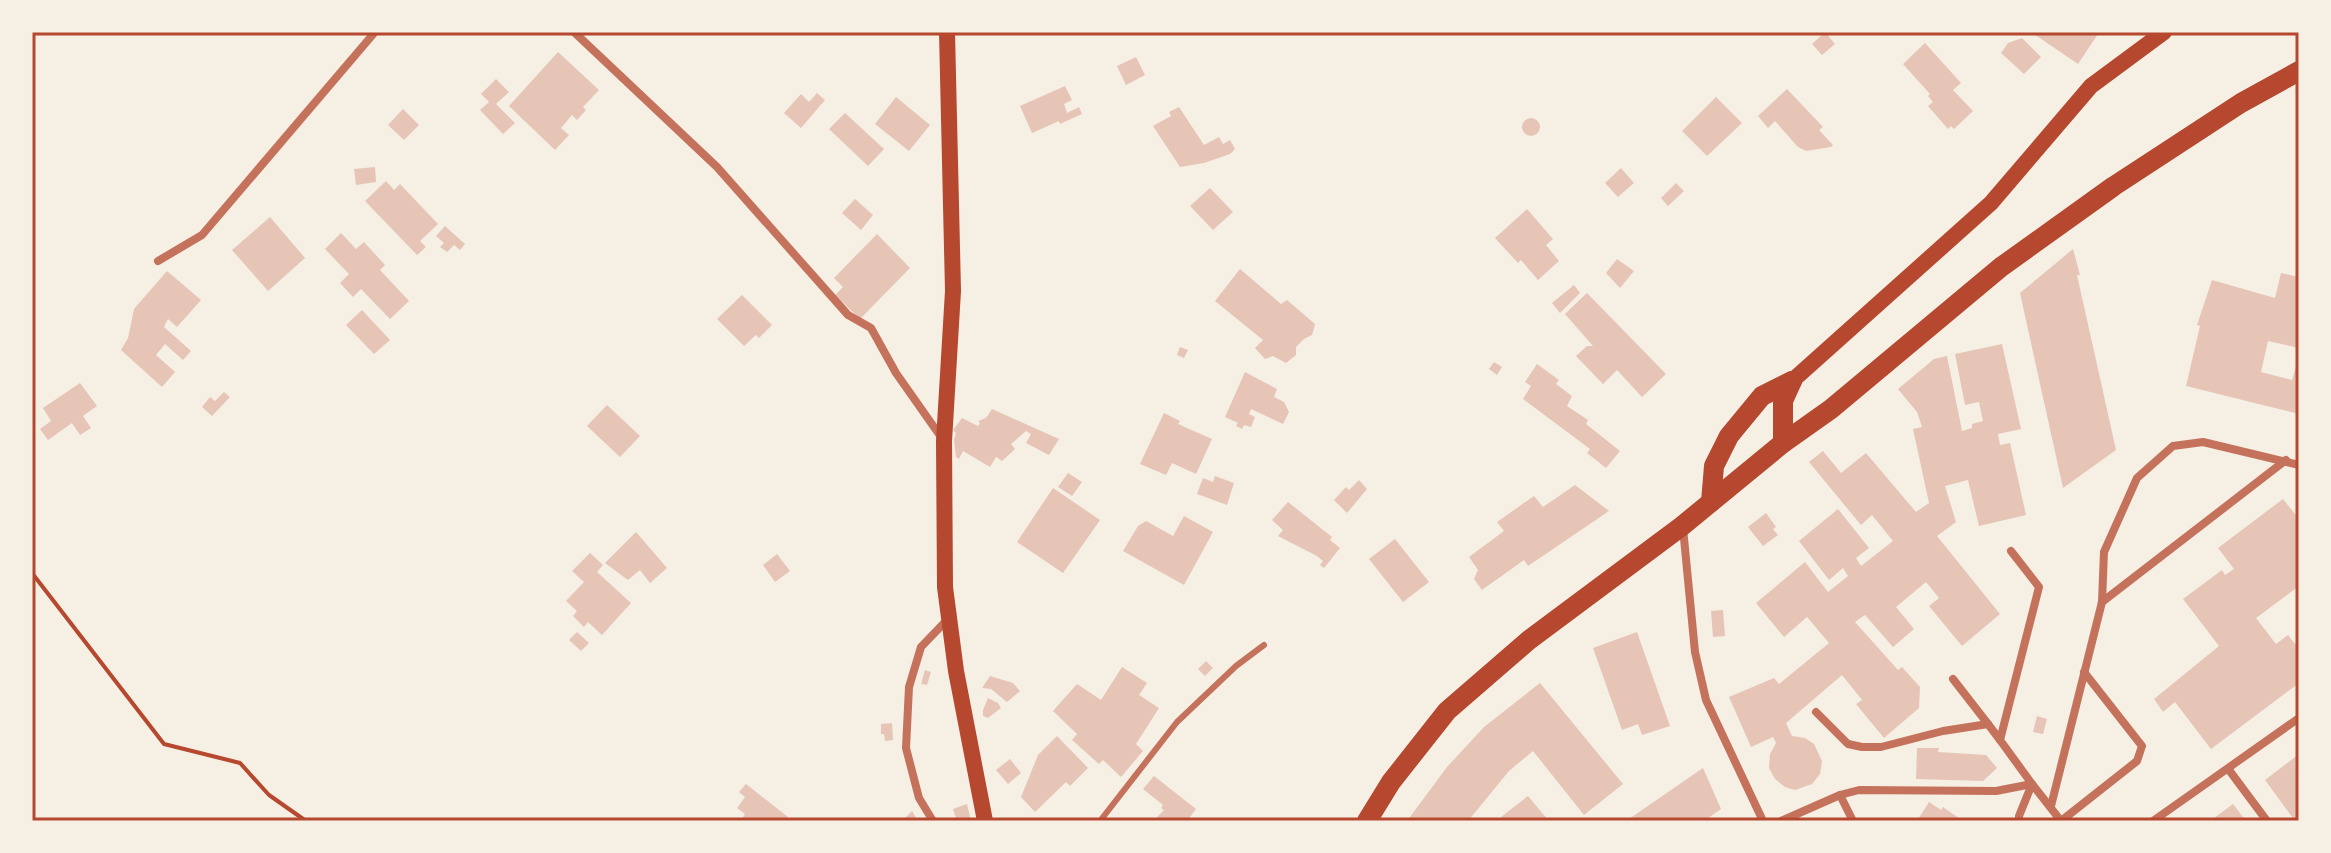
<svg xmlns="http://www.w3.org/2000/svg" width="2331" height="853" font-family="'Fira Sans Condensed',sans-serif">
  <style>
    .building { fill: #e6c5b7 }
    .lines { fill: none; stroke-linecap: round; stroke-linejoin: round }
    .path { stroke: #b5482f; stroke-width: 4 }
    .service { stroke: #c5725c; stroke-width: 6 }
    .minor { stroke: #c5725c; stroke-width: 8 }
    .secondary { stroke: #b5482f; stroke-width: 16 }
    .primary { stroke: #b5482f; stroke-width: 20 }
    .neatline { fill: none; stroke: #b5482f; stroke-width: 3 }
  </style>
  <rect width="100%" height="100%" fill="#f6efe4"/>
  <g class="building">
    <polygon points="1825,32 1835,44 1822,55 1812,44"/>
    <polygon points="2031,32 2095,32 2098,34 2078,64"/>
    <polygon points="2022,38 2041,57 2024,74 2001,53 2008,43"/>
    <polygon points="1925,43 1961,83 1953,90 1973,111 1954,129 1951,126 1948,129 1928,106 1933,102 1928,96 1930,94 1903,64"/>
    <polygon points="558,52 599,90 583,107 586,110 577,120 572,115 561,128 569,135 555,150 509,106"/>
    <polygon points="1136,57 1145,75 1126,85 1117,66"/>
    <polygon points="496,79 509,92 496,104 515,123 503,134 480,110 489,102 481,94"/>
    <polygon points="1065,86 1072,100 1064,104 1067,113 1079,107 1082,114 1060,124 1059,121 1032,133 1020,106"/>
    <polygon points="1787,89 1823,127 1819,130 1833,145 1831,147 1806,151 1798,147 1775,121 1768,128 1758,116"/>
    <polygon points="817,93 825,100 801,128 784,113 801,94 809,102"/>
    <polygon points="896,97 930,125 909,151 875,124"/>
    <polygon points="1716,97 1742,123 1707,156 1682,131"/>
    <polygon points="1179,107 1204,145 1219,137 1223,144 1230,140 1235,149 1230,154 1204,163 1180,167 1153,126 1171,116 1169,112"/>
    <polygon points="403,109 419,125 404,140 388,125"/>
    <polygon points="845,113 884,149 868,166 829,129"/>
    <circle cx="1531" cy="127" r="9"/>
    <polygon points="375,167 376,182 356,185 354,169"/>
    <polygon points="1621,168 1634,183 1618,197 1605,183"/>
    <polygon points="386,181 394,190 400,184 438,224 420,241 426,247 417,255 365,201"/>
    <polygon points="1676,183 1684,191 1668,206 1661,198"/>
    <polygon points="1210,188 1233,212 1213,230 1190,206"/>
    <polygon points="855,199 873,215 861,230 842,213"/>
    <polygon points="1527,209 1553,239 1546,245 1559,261 1538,280 1521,260 1518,263 1495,238"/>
    <polygon points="270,217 305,258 268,291 232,250"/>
    <polygon points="445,226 465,244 460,250 454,245 447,252 440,247 444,243 436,236"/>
    <polygon points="341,233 356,249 364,242 385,265 380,270 409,301 390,319 361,289 353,297 340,283 349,274 325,249"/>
    <polygon points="877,234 910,268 860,319 835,295 843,287 834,278"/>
    <polygon points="2073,249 2080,275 2077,275 2116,450 2063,488 2020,293"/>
    <polygon points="1617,259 1634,271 1620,288 1606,273"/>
    <polygon points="1240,269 1281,304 1287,300 1315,324 1312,335 1304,339 1296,347 1296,355 1286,363 1273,356 1265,359 1255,348 1263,340 1215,301"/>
    <polygon points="167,271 201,300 177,327 168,319 164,327 191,351 183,360 165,344 156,355 175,372 162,387 121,350 128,338 134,309"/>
    <polygon points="2281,273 2299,277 2299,348 2268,341 2261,372 2292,380 2299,356 2299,414 2186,386 2200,326 2197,325 2212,280 2275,298"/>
    <polygon points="1574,285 1580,293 1560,313 1552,303"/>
    <polygon points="1587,293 1666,374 1642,397 1617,370 1603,384 1576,356 1587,346 1593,346 1565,314"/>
    <polygon points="742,295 772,325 759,338 756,335 744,346 717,319"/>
    <polygon points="362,310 390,340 374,354 346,325"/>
    <polygon points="2002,344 2021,429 1998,434 2000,445 2010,443 2026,515 1979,526 1968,480 1945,486 1956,522 1937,536 2000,614 1962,646 1929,606 1939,598 1926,582 1896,607 1914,629 1893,647 1865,615 1855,622 1898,670 1902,667 1920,687 1919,708 1884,738 1856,704 1862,700 1842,675 1786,723 1792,736 1805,738 1814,744 1822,761 1820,774 1812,784 1795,790 1785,787 1775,779 1769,768 1770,754 1776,743 1773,737 1751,747 1729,697 1774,678 1779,684 1829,643 1807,617 1784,637 1756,603 1805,562 1828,592 1848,576 1843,568 1829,580 1799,541 1838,509 1869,548 1856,558 1861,566 1893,541 1872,515 1861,525 1809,462 1823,451 1841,473 1866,453 1916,512 1929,503 1913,429 1922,427 1917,412 1898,389 1934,359 1947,356 1962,431 1972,428 1972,424 1983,421 1979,402 1965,405 1955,354"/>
    <polygon points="1180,347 1188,350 1184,358 1177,355"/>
    <polygon points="1494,362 1502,367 1497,375 1489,369"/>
    <polygon points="1537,364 1559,380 1556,384 1572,396 1567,406 1588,420 1586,424 1620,451 1606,468 1587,453 1590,449 1523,399 1531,386 1525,382"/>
    <polygon points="1245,372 1277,389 1274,397 1284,402 1289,412 1283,424 1251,409 1249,414 1255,417 1251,427 1244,425 1242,429 1236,426 1238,423 1225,417"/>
    <polygon points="80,383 97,406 83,416 91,428 80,435 72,423 48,440 40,429 51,421 43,408"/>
    <polygon points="224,392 230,397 212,416 202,407 210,397 215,401"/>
    <polygon points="607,405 640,436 620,457 587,426"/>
    <polygon points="992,409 1059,439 1049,455 1026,443 1031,434 1026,431 1011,444 1015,449 1002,461 996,457 990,467 963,451 959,459 956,457 954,440 956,433 953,430 962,418 978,426 980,423 978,421 986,418"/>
    <polygon points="1164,413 1180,421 1178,424 1212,439 1196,474 1172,463 1166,475 1140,464"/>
    <polygon points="1068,473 1082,482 1072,496 1058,487"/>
    <polygon points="1215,476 1234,483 1227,505 1197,494 1203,478 1213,482"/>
    <polygon points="1359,480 1367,489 1347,513 1334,500 1346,487 1349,490"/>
    <polygon points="1575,485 1609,511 1528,566 1524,560 1482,590 1474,579 1478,570 1469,557 1504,531 1497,522 1534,496 1543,507"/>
    <polygon points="1053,488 1100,520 1063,573 1017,542"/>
    <polygon points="2283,499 2299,519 2299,586 2256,618 2276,644 2288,635 2295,644 2299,642 2299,683 2211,749 2175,702 2163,712 2154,699 2219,646 2183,599 2222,570 2225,575 2234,569 2218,548"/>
    <polygon points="1288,502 1332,537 1330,540 1340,548 1324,568 1320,565 1323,561 1317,556 1278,536 1283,530 1272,520"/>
    <polygon points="1766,513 1776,527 1773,529 1778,535 1763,546 1748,527"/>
    <polygon points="1184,516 1213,532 1184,585 1123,551 1138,526 1146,521 1173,536"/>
    <polygon points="636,532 667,568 650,583 640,570 628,580 605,563"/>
    <polygon points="1395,539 1429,582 1403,602 1369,559"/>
    <polygon points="590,553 603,565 597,572 631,603 602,635 588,622 584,627 573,616 577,611 566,601 584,582 572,571"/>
    <polygon points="777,554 790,571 775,582 763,565"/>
    <polygon points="1723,610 1725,636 1713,637 1711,611"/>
    <polygon points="577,632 589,643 581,651 569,640"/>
    <polygon points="1637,632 1670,726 1642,735 1638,724 1622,730 1593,648"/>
    <polygon points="1206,661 1213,668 1205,676 1198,669"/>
    <polygon points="1122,667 1147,683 1139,695 1159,708 1136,744 1143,751 1121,777 1103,760 1099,764 1072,740 1077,734 1053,711 1077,684 1101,700"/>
    <polygon points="925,670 931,672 927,685 921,684"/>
    <polygon points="990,676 1013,683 1020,691 1007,702 991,689 982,688"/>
    <polygon points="1540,683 1623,784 1584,815 1533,751 1509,771 1468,821 1407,821 1447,767 1484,727"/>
    <polygon points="988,698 998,703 1001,708 988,718 983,716 983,710"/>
    <polygon points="2037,716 2047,719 2043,734 2033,732"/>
    <polygon points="892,723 893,740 885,741 884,734 881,734 881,724"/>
    <polygon points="1057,736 1088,768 1070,786 1066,782 1035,812 1021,797 1038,755"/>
    <polygon points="1917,748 1939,748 1938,752 1986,755 1997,768 1983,781 1916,779"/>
    <polygon points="2299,754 2299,821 2295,821 2265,780"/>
    <polygon points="1010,759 1021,773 1008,784 996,770"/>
    <polygon points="1703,768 1721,809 1704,821 1626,821"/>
    <polygon points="1154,776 1196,809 1187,821 1158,821 1157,817 1164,810 1161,808 1163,805 1143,789"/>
    <polygon points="746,784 788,817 785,821 741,820 745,814 737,808 745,797 739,792"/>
    <polygon points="1528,796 1549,821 1504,821 1501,817"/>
    <polygon points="1929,802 1941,810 1943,807 1963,821 1917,821"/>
    <polygon points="967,804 971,821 957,821 953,809"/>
    <polygon points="2233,804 2246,821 2210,821"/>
    <polygon points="912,811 918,821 902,821"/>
  </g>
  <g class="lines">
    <polyline class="path" points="32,573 164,744 240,763 269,795 306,821"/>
    <polyline class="service" points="1100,821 1177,722 1236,666 1264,645"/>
    <g class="minor">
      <polyline points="574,32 717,167 848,315 871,328 896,373 941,437"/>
      <polyline points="158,261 202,235 375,32"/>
      <polyline points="1683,528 1695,652 1706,700 1763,821"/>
      <polyline points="2011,551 2039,587 2000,740 2032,784 2019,816 2019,821"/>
      <polyline points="2102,602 2286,460"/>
      <polyline points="1953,679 1988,724"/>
      <polyline points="1816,712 1848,744 1862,747 1881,747 1943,731 1988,724 2000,740"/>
      <polyline points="2229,770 2267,821"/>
      <polyline points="1840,795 1853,821"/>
      <polyline points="2051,806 2102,602 2104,552 2137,478 2173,446 2203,442 2299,465"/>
      <polyline points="933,821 919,798 906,748 909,687 921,647 947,620"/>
      <polyline points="1781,821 1840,795 1859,790 1996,791 2032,784 2061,821"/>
      <polyline points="2061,821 2137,761 2142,746 2084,672"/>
      <polyline points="2153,821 2299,718"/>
    </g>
    <g class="secondary">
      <polyline points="947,32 953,291 944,441 945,587 956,671 985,821"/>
      <polyline points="1792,381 1991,203 2091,86 2164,32"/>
    </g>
    <g class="primary">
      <polyline points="1783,443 1783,401 1792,381"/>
      <polyline points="1711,502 1714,466 1729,436 1762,396 1792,381"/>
      <polyline points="1367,821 1391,782 1447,711 1529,640 1682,526 1783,443 1831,409 2001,267 2114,186 2241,103 2299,71"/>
    </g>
  </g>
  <rect width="2331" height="853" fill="none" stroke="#f6efe4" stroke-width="68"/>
  <rect x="34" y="34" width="2263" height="785" class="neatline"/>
</svg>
